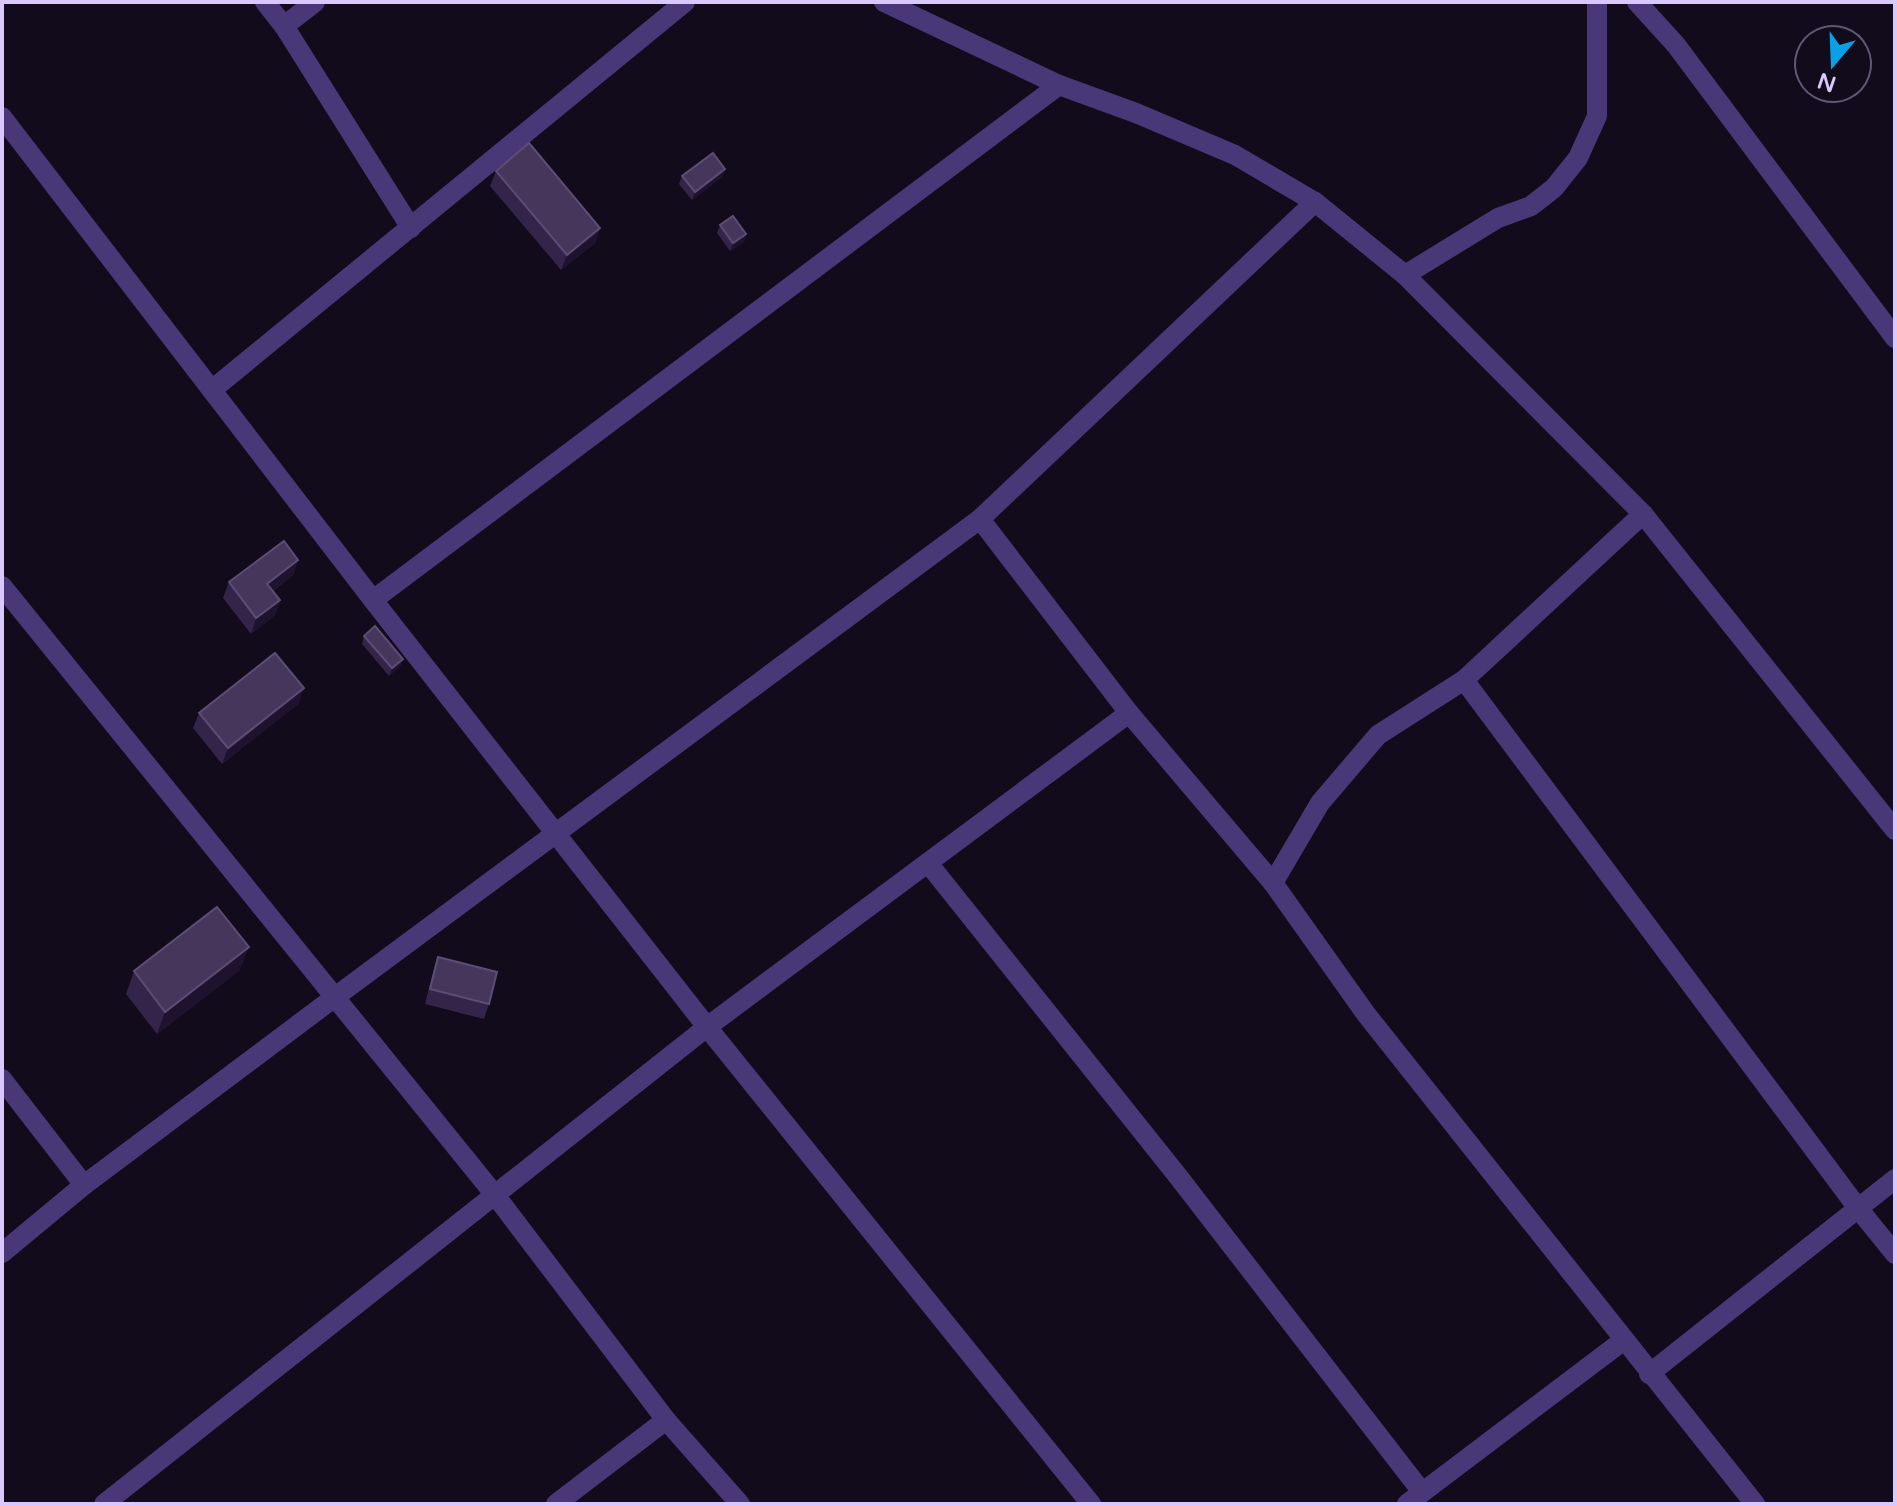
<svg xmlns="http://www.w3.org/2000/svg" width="1897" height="1506" font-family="'Varela Round',sans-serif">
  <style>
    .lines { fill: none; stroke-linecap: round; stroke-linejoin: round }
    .minor { stroke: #493878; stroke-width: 20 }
    .wall { fill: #332449 }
    .shaded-wall { fill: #1e132e }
    .building { fill: #45365c; stroke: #5c4d75; stroke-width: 2 }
  </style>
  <rect width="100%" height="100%" fill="#110b1b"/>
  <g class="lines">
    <g class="minor">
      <polyline points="265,2 284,26 411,228"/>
      <polyline points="884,2 1059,85 1136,113 1235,155 1315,202 1405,275 1498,218 1531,206 1554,188 1578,158 1597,116 1597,2"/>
      <polyline points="1637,2 1676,45 1895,338"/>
      <polyline points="284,26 315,2"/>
      <polyline points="2,117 373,600 707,1027 1091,1504"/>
      <polyline points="1405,275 1643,514 1895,830"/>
      <polyline points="213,389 685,2"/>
      <polyline points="980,519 1129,713 1273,883 1366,1014 1755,1504"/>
      <polyline points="2,586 495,1195 666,1420 740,1504"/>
      <polyline points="373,600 1059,85"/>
      <polyline points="1464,680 1857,1207 1895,1254"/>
      <polyline points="928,863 1177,1175 1422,1492"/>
      <polyline points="1273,883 1320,803 1378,735 1464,680 1643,514"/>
      <polyline points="2,1079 84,1185"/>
      <polyline points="2,1253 84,1185 335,997 980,519 1315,202"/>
      <polyline points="1649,1374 1895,1179"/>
      <polyline points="104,1504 707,1027 1129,713"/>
      <polyline points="556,1504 666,1420"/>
      <polyline points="1407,1504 1624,1340"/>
    </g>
  </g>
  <g class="wall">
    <polygon points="725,169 722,177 692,200 679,184 682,176"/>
    <polygon points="496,171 600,228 595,243 561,270 490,186"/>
    <polygon points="720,225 746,234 744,242 730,251 717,233"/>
    <polygon points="298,560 293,575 273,591 280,600 275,615 251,634 223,598 229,582"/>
    <polygon points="364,636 403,659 400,666 389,676 362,644"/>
    <polygon points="304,688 298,704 222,764 193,728 199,713"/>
    <polygon points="438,957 489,1004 484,1019 425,1004 433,972"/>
    <polygon points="240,970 157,1034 126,994 134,971"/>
  </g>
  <g class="shaded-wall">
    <polygon points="725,169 722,177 692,200 695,192"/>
    <polygon points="600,228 595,243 561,270 567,255"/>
    <polygon points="746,234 744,242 730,251 733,243"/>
    <polygon points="298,560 293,575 262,599 267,584"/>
    <polygon points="280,600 275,615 251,634 256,618"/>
    <polygon points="403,659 400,666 389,676 392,668"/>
    <polygon points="304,688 298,704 222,764 228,748"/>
    <polygon points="249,947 240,970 157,1034 165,1012"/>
  </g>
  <g class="building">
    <polygon points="529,143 600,228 567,255 496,171"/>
    <polygon points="713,153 725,169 695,192 682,176"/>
    <polygon points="733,216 746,234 733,243 720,225"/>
    <polygon points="284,541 298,560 267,584 280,600 256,618 229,582"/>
    <polygon points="375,626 403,659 392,668 364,636"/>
    <polygon points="275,653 304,688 228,748 199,713"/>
    <polygon points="217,907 249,947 165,1012 134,971"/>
    <polygon points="438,957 497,972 489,1004 430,989"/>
  </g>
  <rect width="1897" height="1506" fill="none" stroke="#d9c8fd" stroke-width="8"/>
  <g transform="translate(1833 64) rotate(199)"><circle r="38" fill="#110b1b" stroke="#615775" stroke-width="2"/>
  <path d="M0-6L14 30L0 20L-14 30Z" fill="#0aa0e6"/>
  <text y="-12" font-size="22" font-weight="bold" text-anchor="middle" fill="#d9c8fd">N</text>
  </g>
</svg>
